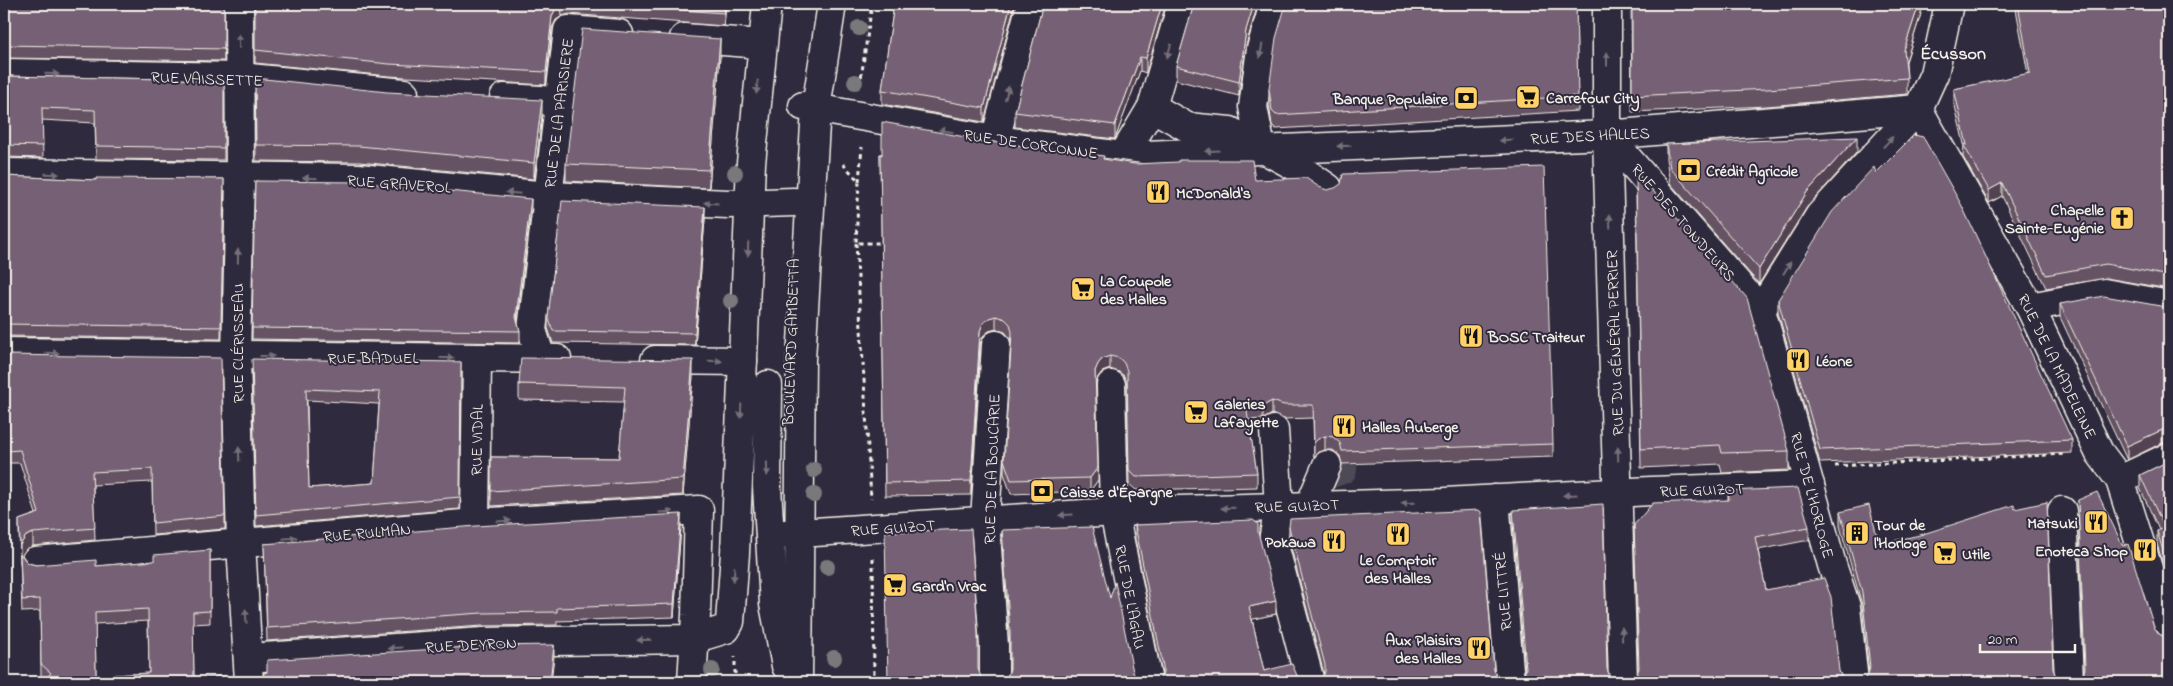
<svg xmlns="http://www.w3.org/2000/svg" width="2173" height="686" font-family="'Indie Flower',sans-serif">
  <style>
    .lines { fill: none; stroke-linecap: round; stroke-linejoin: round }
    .minor-tunnel { stroke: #4d4857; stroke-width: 28; stroke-dasharray: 28 14; stroke-linecap: butt }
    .minor-casing { stroke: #f4f1e8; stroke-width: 31 }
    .path { stroke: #f4f1e8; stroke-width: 3; stroke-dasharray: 4 4; stroke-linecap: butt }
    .minor { stroke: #2f2a3d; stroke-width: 28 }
    .tree { fill: #79797c }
    .wall { fill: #655364; stroke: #f4f1e8; fill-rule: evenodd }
    .shaded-wall { fill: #534351; stroke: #f4f1e8 }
    .building { fill: #766074; stroke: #f4f1e8; fill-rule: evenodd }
    .oneway { fill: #747079 }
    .labels { text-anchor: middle; stroke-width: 4; stroke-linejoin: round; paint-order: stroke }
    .street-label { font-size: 16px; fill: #f4f1e8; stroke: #2f2a3d }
    .poi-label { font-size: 16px; font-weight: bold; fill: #f4f1e8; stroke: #2f2a3d; text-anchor: start }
    .neighbourhood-label { font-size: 18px; font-weight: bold; fill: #f4f1e8; stroke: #2f2a3d }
  </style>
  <rect width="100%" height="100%" fill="#2f2a3d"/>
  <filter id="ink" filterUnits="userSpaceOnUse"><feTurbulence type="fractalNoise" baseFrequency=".02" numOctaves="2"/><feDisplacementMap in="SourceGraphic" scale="10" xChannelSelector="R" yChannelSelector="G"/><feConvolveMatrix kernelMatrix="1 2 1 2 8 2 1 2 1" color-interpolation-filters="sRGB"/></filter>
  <g filter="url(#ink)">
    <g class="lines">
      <polyline class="minor-tunnel" points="1322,477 1343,470 1345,426"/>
      <defs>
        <g id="minor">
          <polyline points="239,4 240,177 236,356 241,543 249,682"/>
          <polyline points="1607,4 1607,135 1623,682"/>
          <polyline points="684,38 762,44"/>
          <polyline points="4,73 240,77 404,93"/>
          <polyline points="504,98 559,101"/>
          <polyline points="803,106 995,140 1123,156 1607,135 1918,109"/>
          <polyline points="1152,107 1187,127 1230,131 1302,170 1328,188"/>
          <polyline points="1918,109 2030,307 2099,452 2120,480 2169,635"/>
          <polyline points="1607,135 1761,310 1832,565 1846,607 1854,682"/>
          <polyline points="995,140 1031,4"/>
          <polyline points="1261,148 1253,107 1261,49 1274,4"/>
          <polyline points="1123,156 1152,107 1182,4"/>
          <polyline points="4,173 358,178 548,196 728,204 794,202"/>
          <polyline points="2030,307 2104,293 2169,305"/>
          <polyline points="1761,310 1820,215 1918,109 1934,74 1949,4"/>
          <polyline points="4,352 557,359"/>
          <polyline points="541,358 532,330 568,30 619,34"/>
          <polyline points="655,360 743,361"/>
          <polyline points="768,385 767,487 774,604 786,666"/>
          <polyline points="1111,385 1114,512 1148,682"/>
          <polyline points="1274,430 1279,506 1273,541 1310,682"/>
          <polyline points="2120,480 2169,457"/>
          <polyline points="1495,499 1510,682"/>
          <polyline points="1310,505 1327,465"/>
          <polyline points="2062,511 2069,682"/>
          <polyline points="475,523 477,358"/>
          <polyline points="785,534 1114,512 1445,502 1651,491 1810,485"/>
          <polyline points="35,561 475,523 699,510 696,615 692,682"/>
          <polyline points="248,658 483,642 693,639 726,629 730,622 735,553 751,163 767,4"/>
          <polyline points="798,682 801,359 816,108 832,4"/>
          <polyline points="994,682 994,646 985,520 996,345"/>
        </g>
      </defs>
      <use href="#minor" class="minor-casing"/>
      <g class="path">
        <polyline points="860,85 872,4"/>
        <polyline points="843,164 859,181 856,243 881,243"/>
        <polyline points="859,181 862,147"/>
        <polyline points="856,243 871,499"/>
        <polyline points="1835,466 2066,454"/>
        <polyline points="873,558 874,682"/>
        <polyline points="735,682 735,657"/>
      </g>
      <use href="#minor" class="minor"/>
    </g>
    <g class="tree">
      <circle cx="859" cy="28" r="8"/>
      <circle cx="855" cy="82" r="8"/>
      <circle cx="735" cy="173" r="8"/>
      <circle cx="731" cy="301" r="8"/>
      <circle cx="814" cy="470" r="8"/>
      <circle cx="814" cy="495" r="8"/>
      <circle cx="827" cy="567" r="8"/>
      <circle cx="834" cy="658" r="8"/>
      <circle cx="712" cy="670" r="8"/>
    </g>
    <g class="wall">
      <polygon points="4,4 223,4 224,61 4,58"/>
      <polygon points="255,4 726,4 724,26 569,14 562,16 556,20 552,28 546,85 389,76 255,63"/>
      <polygon points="894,4 1015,4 984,122 882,104 882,90"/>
      <polygon points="1043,4 1166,4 1146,73 1140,71 1115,139 1015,127 1015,112"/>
      <polygon points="1194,4 1258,4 1246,45 1239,96 1176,80 1176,66"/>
      <polygon points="1576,4 1578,111 1276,129 1272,125 1269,104 1269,89"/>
      <polygon points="1631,4 1923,4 1920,17 1906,62 1907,78 1907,94 1767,106 1632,112"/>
      <polygon points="2015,4 2169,4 2169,289 2106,278 2046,288 2002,196 1989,203 1963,157 1964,144 1954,102 1954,89 2028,74"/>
      <polygon points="720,57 709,188 566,181 566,164"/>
      <polygon points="4,76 224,80 224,160 96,159 95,123 42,120 43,158 4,157"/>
      <polygon points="255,78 542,116 534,179 359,162 256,161"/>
      <polygon points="993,142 1255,180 1553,444 1553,457 1342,464 1340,456 1333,450 1325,450 1318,452 1314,457 1313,418 1284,419 1272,414 1263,419 1248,420 1257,473 1257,487 1136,490 1129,484 1127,384 1124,376 1119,372 1110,369 1102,372 1098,377 1096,384 1098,480 1090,491 1011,494 1004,474 1004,460 1011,343 1010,338 1005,332 996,329 989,331 983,336 980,344 971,495 885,496 880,154"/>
      <polygon points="1666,144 1857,152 1807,207 1759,284 1670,183 1666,159"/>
      <polygon points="1876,173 2072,440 2072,453 1820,463 1778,312 1778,300"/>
      <polygon points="4,176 96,180 224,179 221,339 4,336"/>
      <polygon points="255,181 531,210 517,321 520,331 520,343 252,339"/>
      <polygon points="1636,196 1789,451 1789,470 1722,473 1720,464 1641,468"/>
      <polygon points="705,219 695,345 553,343 548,328 548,317"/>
      <polygon points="2060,304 2169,307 2169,442 2162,443 2127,460 2060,317"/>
      <path d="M4,355L225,516V529L153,535L152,482L93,485L95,540L33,546L26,549L22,555L28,563L36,565L96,566L154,561L210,550V623L193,624L194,679L226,682L45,679L41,675L40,611L22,612L19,532V520L36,514L20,463H7L4,453ZM148,621L149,673L96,676L95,624Z"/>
      <path d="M461,362L460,509L256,526L252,371ZM307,400L379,404L374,483L309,488Z"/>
      <polygon points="693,376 683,495 491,506 491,457 619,458 624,402 519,400 519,384"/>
      <polygon points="2169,461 2169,584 2157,544 2157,531 2159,530 2140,488 2140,475"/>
      <polygon points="1728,491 1809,527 1809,540 1758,550 1766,590 1839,671 1842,678 1636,677 1638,670 1634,525 1728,500"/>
      <polygon points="2078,500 2154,627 2159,634 2165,637 2083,676 2084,670"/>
      <polygon points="1513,510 1607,669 1610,677 1518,682 1524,676 1525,671 1513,523"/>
      <polygon points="1840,512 1879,544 2053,669 2056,677 1864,681 1868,675 1869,673 1862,605 1840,526"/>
      <polygon points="1135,525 1258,532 1276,614 1252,619 1264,671 1299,680 1159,680 1162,674 1135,539"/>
      <polygon points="681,527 674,617 557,621 557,625 482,626 267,641 264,544"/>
      <polygon points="1289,527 1494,670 1497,677 1321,680 1324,674 1289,540"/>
      <polygon points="1002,530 1110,598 1133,672 1007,677 1010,669 1010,645 1002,543"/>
    </g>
    <g class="shaded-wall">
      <polygon points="561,4 562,16 556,20 552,28 546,85 546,72 552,16 556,8"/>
      <polygon points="725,4 726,4 724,26 724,13"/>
      <polygon points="1011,4 1015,4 984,122 984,108"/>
      <polygon points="1162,4 1166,4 1146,73 1146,58"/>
      <polygon points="1254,4 1258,4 1246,45 1239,96 1239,82 1246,30"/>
      <polygon points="1919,4 1923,4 1920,17 1904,67 1904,50"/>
      <polygon points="720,39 720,57 709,188 709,170"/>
      <polygon points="1140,57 1140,71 1115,139 1115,125"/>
      <polygon points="542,100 542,116 534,179 534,163"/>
      <polygon points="1857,137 1857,152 1807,207 1759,284 1759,269 1807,192"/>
      <polygon points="2002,183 2002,196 1989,203 1989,190"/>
      <polygon points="531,199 531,210 516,328 516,317"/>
      <polygon points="705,207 705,219 695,345 695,333"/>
      <polygon points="996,316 996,329 989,331 983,336 980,344 971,495 971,481 980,331 983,323 989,318"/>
      <polygon points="1110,356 1110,369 1102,372 1098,377 1095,385 1095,371 1098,364 1102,359"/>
      <polygon points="693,360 693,376 683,495 683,479"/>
      <polygon points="1272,401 1272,414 1263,419 1263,406"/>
      <polygon points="2162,430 2162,443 2127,460 2127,446"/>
      <polygon points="1325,436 1325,450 1318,452 1314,457 1314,443 1318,439"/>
      <polygon points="1098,467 1098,480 1090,491 1090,478"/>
      <polygon points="681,514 681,527 674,617 674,604"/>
      <polygon points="33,533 33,546 26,549 20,558 20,545 26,536"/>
      <polygon points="1276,601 1276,614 1249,620 1249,607"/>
      <polygon points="554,645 554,657 551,682 550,682"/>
    </g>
    <g class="building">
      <polygon points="4,4 224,4 224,49 4,45"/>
      <polygon points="255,4 561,4 556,8 552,16 546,72 389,64 255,50"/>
      <polygon points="593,4 725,4 724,13"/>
      <polygon points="894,4 1011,4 984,108 882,90"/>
      <polygon points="1043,4 1162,4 1146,58 1140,57 1115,125 1015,112"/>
      <polygon points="1194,4 1254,4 1246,30 1239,82 1176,66"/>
      <polygon points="1286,4 1576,4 1578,96 1276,115 1272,111 1269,89 1276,38"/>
      <polygon points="1632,4 1919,4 1904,50 1907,78 1767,89 1632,96"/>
      <polygon points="2018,4 2169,4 2169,276 2106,264 2046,275 2002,183 1989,190 1963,144 1967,145 1954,89 2030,73"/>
      <polygon points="582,29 720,39 709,170 566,164"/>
      <polygon points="4,76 224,80 224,148 96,146 95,110 42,108 43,146 4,145"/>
      <polygon points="255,78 387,92 542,100 534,163 359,146 256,145"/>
      <polygon points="882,122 993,142 1104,156 1103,159 1135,164 1179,162 1179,160 1252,160 1255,180 1306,178 1319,187 1327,190 1335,188 1341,184 1343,174 1544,167 1553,444 1342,451 1340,443 1333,437 1325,436 1318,439 1314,443 1313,405 1284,405 1272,401 1263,406 1246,406 1257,473 1136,477 1129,470 1127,371 1124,363 1119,358 1110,356 1102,359 1098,364 1095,371 1098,467 1090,478 1011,480 1004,460 1012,332 1010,324 1005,319 996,316 989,318 983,323 980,331 971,481 885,483 880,154 882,155"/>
      <polygon points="1914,135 1923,137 1961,204 2072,440 1820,450 1778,300 1832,212 1874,167 1876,173"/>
      <polygon points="1857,137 1807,192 1759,269 1670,168 1666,144"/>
      <polygon points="4,176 96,180 96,178 224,179 221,327 4,324"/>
      <polygon points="1640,176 1747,298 1789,451 1722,453 1720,445 1641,449 1636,177"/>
      <polygon points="255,181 357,182 531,199 516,317 520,331 252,328"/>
      <polygon points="562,201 705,207 695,333 553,331 548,317"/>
      <polygon points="2104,296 2166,307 2169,307 2169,428 2162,430 2127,446 2060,304"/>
      <polygon points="4,355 221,358 225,516 153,523 152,469 92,472 95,528 33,533 26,536 20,545 19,520 39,513 20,450 7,451 4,440"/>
      <polygon points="521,358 693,360 683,479 491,491 491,457 619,458 625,387 519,384"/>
      <path d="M252,359L461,362L460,497L256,515ZM306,389L380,392L374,483L309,488Z"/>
      <polygon points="2169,461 2169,571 2157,531 2164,527 2140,475"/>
      <polygon points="1798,488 1809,527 1755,537 1766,590 1824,578 1831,597 1839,671 1842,678 1847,682 1631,682 1636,677 1639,668 1634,525 1653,503 1729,500 1728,491"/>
      <polygon points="2097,492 2123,546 2128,544 2154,627 2159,634 2165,637 2169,637 2169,682 2077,682 2083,676 2085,668 2078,500"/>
      <polygon points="2047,502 2053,669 2056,677 2061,682 1861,682 1864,681 1868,675 1870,667 1862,592 1840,512 1869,505 1879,544 1920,535 2014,505 2015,509"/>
      <polygon points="1603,504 1607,669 1610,677 1615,682 1518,682 1524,676 1526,668 1513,510"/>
      <polygon points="1479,510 1481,512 1494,670 1497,677 1502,682 1317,682 1321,680 1325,672 1325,665 1289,527 1290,519"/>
      <polygon points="681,514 674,604 557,608 557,612 482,613 267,628 264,544 476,526"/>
      <polygon points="1253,520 1258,524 1258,532 1276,601 1249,607 1264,671 1292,664 1299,680 1303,682 1154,682 1159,680 1163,673 1163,666 1135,525"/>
      <polygon points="1092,527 1110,598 1115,582 1133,672 1136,679 1141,682 1002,682 1007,677 1010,669 1010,632 1002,530"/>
      <polygon points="971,529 978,633 978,669 981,677 986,682 888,682 885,532"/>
      <path d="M210,550V611L193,612L194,679L225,676L226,682H42L51,673L41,664L40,599L22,600L20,554L28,563L36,565L96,560V566L154,561V555ZM148,609L149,673L96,676L95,612Z"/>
      <polygon points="554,645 550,682 262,682 262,679 264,673 267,672 267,660 484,646"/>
    </g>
    <defs><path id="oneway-solid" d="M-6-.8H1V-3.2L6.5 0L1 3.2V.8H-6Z" transform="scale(1.25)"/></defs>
    <g class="oneway">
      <use href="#oneway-solid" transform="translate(239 41) rotate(-91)"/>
      <use href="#oneway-solid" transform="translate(1169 51) rotate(106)"/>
      <use href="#oneway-solid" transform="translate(1261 51) rotate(101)"/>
      <use href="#oneway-solid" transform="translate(1607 59) rotate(-90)"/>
      <use href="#oneway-solid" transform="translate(52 74) rotate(1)"/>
      <use href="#oneway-solid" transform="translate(757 87) rotate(96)"/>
      <use href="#oneway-solid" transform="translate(1007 93) rotate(-75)"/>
      <use href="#oneway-solid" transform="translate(946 131) rotate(-170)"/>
      <use href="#oneway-solid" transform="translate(1506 140) rotate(177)"/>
      <use href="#oneway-solid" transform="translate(1888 142) rotate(-47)"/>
      <use href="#oneway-solid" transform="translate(1344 146) rotate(178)"/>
      <use href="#oneway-solid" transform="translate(1212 151) rotate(177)"/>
      <use href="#oneway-solid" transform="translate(52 174) rotate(1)"/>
      <use href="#oneway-solid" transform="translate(310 178) rotate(-179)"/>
      <use href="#oneway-solid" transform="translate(513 193) rotate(-175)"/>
      <use href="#oneway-solid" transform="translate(711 203) rotate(-177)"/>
      <use href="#oneway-solid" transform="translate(1610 221) rotate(-92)"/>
      <use href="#oneway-solid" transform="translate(748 249) rotate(92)"/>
      <use href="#oneway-solid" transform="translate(238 256) rotate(-89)"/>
      <use href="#oneway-solid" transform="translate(1787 268) rotate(-58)"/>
      <use href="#oneway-solid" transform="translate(52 353) rotate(1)"/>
      <use href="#oneway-solid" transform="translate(267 356)"/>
      <use href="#oneway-solid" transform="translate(447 358)"/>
      <use href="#oneway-solid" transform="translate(715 361) rotate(1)"/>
      <use href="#oneway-solid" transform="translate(741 411) rotate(92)"/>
      <use href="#oneway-solid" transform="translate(239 454) rotate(-92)"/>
      <use href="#oneway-solid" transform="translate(1618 454) rotate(-92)"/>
      <use href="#oneway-solid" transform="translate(767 469) rotate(89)"/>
      <use href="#oneway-solid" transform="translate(1570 495) rotate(177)"/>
      <use href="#oneway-solid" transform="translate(1408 503) rotate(179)"/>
      <use href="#oneway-solid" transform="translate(1228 508) rotate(178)"/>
      <use href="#oneway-solid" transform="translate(666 512) rotate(-3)"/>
      <use href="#oneway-solid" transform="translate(1066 515) rotate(176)"/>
      <use href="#oneway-solid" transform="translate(504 521) rotate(-3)"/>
      <use href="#oneway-solid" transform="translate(290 538) rotate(-5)"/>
      <use href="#oneway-solid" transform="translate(734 574) rotate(94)"/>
      <use href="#oneway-solid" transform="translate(246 616) rotate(-94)"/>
      <use href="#oneway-solid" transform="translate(1622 634) rotate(-91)"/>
      <use href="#oneway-solid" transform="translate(644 640) rotate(179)"/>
      <use href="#oneway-solid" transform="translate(395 648) rotate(176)"/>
    </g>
  </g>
  <defs>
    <symbol id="supermarket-square" viewBox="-11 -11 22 22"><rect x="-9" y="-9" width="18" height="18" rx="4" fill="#ffd166" stroke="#2f2a3d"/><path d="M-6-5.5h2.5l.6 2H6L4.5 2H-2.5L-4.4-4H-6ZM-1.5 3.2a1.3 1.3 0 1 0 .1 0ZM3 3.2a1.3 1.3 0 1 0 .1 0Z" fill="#111"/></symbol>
    <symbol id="bank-square" viewBox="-11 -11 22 22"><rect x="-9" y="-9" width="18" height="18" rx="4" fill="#ffd166" stroke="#2f2a3d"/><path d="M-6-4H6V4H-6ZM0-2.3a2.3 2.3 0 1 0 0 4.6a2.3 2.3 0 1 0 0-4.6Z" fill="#111"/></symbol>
    <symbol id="restaurant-square" viewBox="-11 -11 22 22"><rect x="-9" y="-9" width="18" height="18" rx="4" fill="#ffd166" stroke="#2f2a3d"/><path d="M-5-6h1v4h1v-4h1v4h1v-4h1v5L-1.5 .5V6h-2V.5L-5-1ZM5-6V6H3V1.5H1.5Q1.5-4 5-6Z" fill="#111"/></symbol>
    <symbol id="church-square" viewBox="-11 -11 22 22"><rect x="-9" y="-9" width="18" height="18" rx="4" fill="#ffd166" stroke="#2f2a3d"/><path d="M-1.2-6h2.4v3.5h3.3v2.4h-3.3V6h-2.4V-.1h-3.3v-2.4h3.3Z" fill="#111"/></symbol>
    <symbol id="building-square" viewBox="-11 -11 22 22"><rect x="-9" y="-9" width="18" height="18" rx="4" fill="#ffd166" stroke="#2f2a3d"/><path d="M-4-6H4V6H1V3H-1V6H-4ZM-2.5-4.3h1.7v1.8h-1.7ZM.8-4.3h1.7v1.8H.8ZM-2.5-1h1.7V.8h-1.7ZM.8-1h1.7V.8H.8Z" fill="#111"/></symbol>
  </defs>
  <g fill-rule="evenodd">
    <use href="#supermarket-square" x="1514" y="83" width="28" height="28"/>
    <use href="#bank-square" x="1452" y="84" width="28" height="28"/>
    <use href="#bank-square" x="1675" y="156" width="28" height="28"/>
    <use href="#restaurant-square" x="1144" y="178" width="28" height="28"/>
    <use href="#church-square" x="2108" y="204" width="28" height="28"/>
    <use href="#supermarket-square" x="1069" y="275" width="28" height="28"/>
    <use href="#restaurant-square" x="1457" y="322" width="28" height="28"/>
    <use href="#restaurant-square" x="1784" y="346" width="28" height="28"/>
    <use href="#supermarket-square" x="1182" y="398" width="28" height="28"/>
    <use href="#restaurant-square" x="1330" y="412" width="28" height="28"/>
    <use href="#bank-square" x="1028" y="477" width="28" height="28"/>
    <use href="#restaurant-square" x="2082" y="508" width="28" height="28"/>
    <use href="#building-square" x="1843" y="519" width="28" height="28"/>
    <use href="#restaurant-square" x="1384" y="520" width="28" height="28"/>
    <use href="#restaurant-square" x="1320" y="527" width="28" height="28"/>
    <use href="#restaurant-square" x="2131" y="536" width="28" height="28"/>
    <use href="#supermarket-square" x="1931" y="539" width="28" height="28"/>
    <use href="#supermarket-square" x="881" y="571" width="28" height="28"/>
    <use href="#restaurant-square" x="1465" y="634" width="28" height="28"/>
  </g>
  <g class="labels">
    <g class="street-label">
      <text transform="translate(207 78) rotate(2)" y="6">RUE VAISSETTE</text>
      <text transform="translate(558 113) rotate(-83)" y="6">RUE DE LA PARISIERE</text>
      <text transform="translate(1590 135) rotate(-3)" y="6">RUE DES HALLES</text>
      <text transform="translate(1031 143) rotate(8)" y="6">RUE DE CORCONNE</text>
      <text transform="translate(399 183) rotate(4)" y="6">RUE GRAVEROL</text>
      <text transform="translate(1684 222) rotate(49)" y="6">RUE DES TONDEURS</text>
      <text transform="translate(790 342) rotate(-88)" y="6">BOULEVARD GAMBETTA</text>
      <text transform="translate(237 343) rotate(-90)" y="6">RUE CLÉRISSEAU</text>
      <text transform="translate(1614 343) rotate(-92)" y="6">RUE DU GÉNÉRAL PERRIER</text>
      <text x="373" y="363">RUE BADUEL</text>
      <text transform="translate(2058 366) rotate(64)" y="6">RUE DE LA MADELEINE</text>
      <text transform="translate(476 440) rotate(-89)" y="6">RUE VIDAL</text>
      <text transform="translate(991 469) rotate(-88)" y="6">RUE DE LA BOUCARIE</text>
      <text transform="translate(1702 489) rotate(-2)" y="6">RUE GUIZOT</text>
      <text transform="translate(1813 495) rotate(75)" y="6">RUE DE L'HORLOGE</text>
      <text transform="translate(1297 505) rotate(-2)" y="6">RUE GUIZOT</text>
      <text transform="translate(893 527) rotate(-4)" y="6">RUE GUIZOT</text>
      <text transform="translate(367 532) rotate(-5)" y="6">RUE RULMAN</text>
      <text transform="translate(1502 591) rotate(-95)" y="6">RUE LITTRÉ</text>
      <text transform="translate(1131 597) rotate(79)" y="6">RUE DE L'AGAU</text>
      <text transform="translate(471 644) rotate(-3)" y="6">RUE DEYRON</text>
    </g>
    <g class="poi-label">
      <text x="1546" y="103">Carrefour City</text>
      <text x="1448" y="104" text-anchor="end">Banque Populaire</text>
      <text x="1706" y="176">Crédit Agricole</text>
      <text x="1176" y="198">McDonald's</text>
      <text x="2104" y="215" text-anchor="end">Chapelle<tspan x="2104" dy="18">Sainte-Eugénie</tspan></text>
      <text x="1100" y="286">La Coupole<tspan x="1100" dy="18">des Halles</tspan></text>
      <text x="1488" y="342">BOSC Traiteur</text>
      <text x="1816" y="366">Léone</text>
      <text x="1214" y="409">Galeries<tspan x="1214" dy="18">Lafayette</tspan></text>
      <text x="1362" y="432">Halles Auberge</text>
      <text x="1060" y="497">Caisse d'Épargne</text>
      <text x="2078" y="528" text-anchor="end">Matsuki</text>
      <text x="1874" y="530">Tour de<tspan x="1874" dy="18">l'Horloge</tspan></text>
      <text x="1316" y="547" text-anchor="end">Pokawa</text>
      <text x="2128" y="556" text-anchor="end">Enoteca Shop</text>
      <text x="1962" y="559">Utile</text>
      <text x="1398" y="565" text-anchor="middle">Le Comptoir<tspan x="1398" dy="18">des Halles</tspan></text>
      <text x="912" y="591">Gard'n Vrac</text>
      <text x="1462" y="645" text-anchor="end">Aux Plaisirs<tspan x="1462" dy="18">des Halles</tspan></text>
    </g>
    <g class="neighbourhood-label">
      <text x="1953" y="59">Écusson</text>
    </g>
  </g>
  <rect width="2173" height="686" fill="none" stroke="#2f2a3d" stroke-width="20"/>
  <rect x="10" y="10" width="2153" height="666" fill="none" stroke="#f4f1e8" stroke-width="2" filter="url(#ink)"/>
  <path d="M1980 644v8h95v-8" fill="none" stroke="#f4f1e8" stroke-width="2.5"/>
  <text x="1988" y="644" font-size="15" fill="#f4f1e8" stroke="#2f2a3d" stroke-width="4" paint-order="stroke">20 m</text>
</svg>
